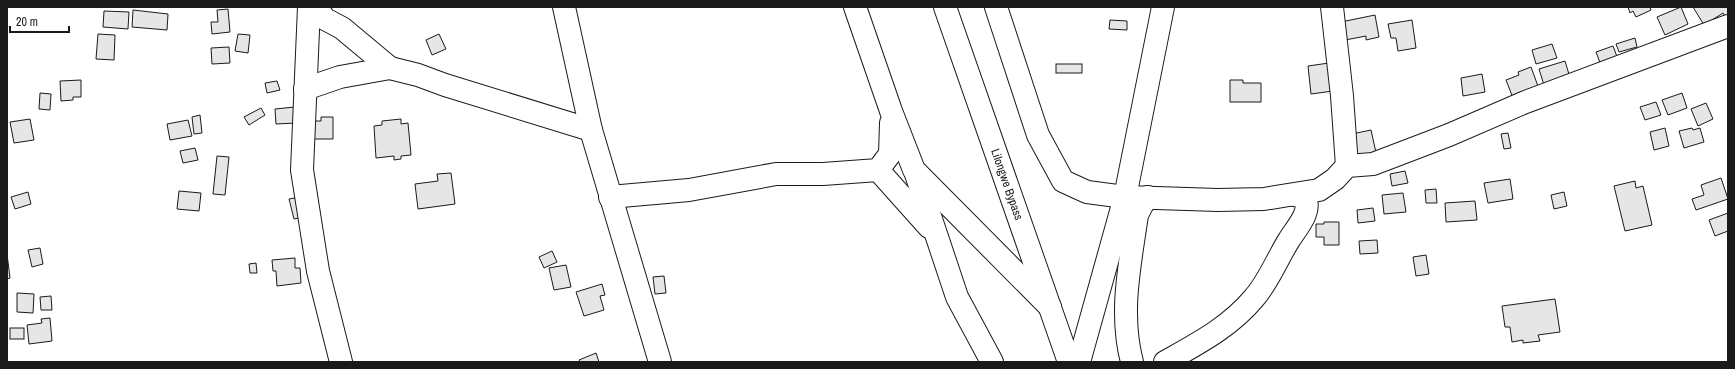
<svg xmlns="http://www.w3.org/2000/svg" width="1735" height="369" font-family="'Archivo Narrow',sans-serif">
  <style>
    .building { fill: #e6e6e6; stroke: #1a1a1a }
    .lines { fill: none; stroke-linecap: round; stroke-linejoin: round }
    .minor-casing { stroke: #1a1a1a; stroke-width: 24 }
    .major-casing { stroke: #1a1a1a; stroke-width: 24 }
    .minor { stroke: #fff; stroke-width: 22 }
    .major { stroke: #fff; stroke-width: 22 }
    .labels { text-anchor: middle; stroke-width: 3; stroke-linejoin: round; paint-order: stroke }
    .street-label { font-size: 12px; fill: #1a1a1a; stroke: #fff }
  </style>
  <rect width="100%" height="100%" fill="#fff"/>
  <g class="building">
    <polygon points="1628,7 1650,7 1651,10 1636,17 1633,11 1630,13"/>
    <polygon points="1681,7 1688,24 1665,35 1657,17"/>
    <polygon points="1693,7 1728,7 1728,15 1725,17 1723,13 1704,25"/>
    <polygon points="228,9 230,32 212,34 211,22 218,22 217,10"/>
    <polygon points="133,10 168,14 167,30 132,27"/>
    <polygon points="104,11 129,12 128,29 103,27"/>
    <polygon points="1375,15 1379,37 1366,40 1366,36 1345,40 1341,22"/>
    <polygon points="1110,20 1127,21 1127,30 1109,29"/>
    <polygon points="1412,20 1416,48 1398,51 1396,38 1391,38 1388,24"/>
    <polygon points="98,34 115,35 114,60 96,59"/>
    <polygon points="238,34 250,35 248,53 235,51"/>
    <polygon points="439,34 446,49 432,55 426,40"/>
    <polygon points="1635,38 1637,47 1619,52 1616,44"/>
    <polygon points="1552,44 1557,58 1536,64 1532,50"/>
    <polygon points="1613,46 1619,62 1602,68 1596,52"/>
    <polygon points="229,47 230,63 212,64 211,48"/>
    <polygon points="1565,61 1571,81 1544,85 1539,69"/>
    <polygon points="1329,63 1333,91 1311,94 1308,66"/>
    <rect x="1056" y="64" width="26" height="9"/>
    <polygon points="1531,67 1539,89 1513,98 1506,80 1519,75 1518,72"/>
    <polygon points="1482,74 1485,92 1463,96 1461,78"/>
    <polygon points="81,80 81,97 73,97 73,100 61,101 60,81"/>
    <polygon points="1230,80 1243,80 1243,83 1261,83 1261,102 1230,102"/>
    <polygon points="277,81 280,90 267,93 265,83"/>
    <polygon points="40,93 51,94 50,110 39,109"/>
    <polygon points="1682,93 1687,108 1668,115 1662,100"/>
    <polygon points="1656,102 1661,115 1645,120 1640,107"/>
    <polygon points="1706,103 1713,119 1698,126 1691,109"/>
    <polygon points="295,107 296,123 276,124 275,109"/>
    <polygon points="261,108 265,115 249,125 244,117"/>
    <polygon points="200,115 202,133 194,134 192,117"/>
    <polygon points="321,117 333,117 333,139 312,139 312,121 321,121"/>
    <polygon points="30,119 34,140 14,143 10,122"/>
    <polygon points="401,119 401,124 408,123 411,155 401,156 401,159 394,160 394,156 376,158 374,126 382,125 382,121"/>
    <polygon points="188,120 192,136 170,140 167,124"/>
    <polygon points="1665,128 1669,146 1654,150 1650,132"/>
    <polygon points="1692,128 1693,130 1700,128 1704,142 1684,148 1679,131"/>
    <polygon points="1371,130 1377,157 1356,162 1347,135"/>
    <polygon points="1508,133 1511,148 1504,149 1501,134"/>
    <polygon points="195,148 198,160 183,163 180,151"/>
    <polygon points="217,156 229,157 225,195 213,194"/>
    <polygon points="1405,171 1408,183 1392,186 1390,174"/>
    <polygon points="451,173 455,204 418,209 415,184 438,181 437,174"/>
    <polygon points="1721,178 1728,199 1696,210 1692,199 1704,195 1701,185"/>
    <polygon points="1510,179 1513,199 1488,203 1484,183"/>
    <polygon points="1635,181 1636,188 1643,186 1652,225 1625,231 1614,186"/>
    <polygon points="1436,189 1437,203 1426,203 1425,190"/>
    <polygon points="179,191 201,193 199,211 177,209"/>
    <polygon points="28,192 31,204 15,209 11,197"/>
    <polygon points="1564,192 1567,206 1554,209 1551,195"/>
    <polygon points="1403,193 1406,212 1384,214 1382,195"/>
    <polygon points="300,197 304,217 294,219 289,199"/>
    <polygon points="1475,201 1477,220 1446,222 1445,203"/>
    <polygon points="1373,208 1375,221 1358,223 1357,210"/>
    <polygon points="1728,213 1728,231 1715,236 1709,220"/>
    <polygon points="1324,222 1339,222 1339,245 1324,245 1324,237 1316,237 1316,224 1324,224"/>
    <polygon points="1377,240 1378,253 1360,254 1359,241"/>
    <polygon points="40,248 43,264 32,267 28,250"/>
    <polygon points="552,251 557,262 544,268 539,257"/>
    <polygon points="7,254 10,278 7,279"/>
    <polygon points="1426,255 1429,274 1416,276 1413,257"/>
    <polygon points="295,258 295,268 300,268 301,283 277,286 276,271 273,271 272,260"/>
    <polygon points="256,263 257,273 250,273 249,264"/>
    <polygon points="566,265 571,287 554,290 549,268"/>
    <polygon points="664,276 666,293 655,294 653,277"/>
    <polygon points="602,284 605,295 600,296 604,310 584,316 576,292"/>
    <polygon points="17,293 34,294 33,313 17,312"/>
    <polygon points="51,296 52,310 41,310 40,297"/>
    <polygon points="1555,299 1560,332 1538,335 1540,341 1523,343 1523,340 1512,342 1510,327 1505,327 1502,306"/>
    <polygon points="50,318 52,341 29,344 27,325 42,323 41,319"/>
    <rect x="10" y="328" width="14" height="11"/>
    <polygon points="596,353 599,362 580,362 579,360"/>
  </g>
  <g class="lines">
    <defs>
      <g id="minor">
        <polyline points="309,7 302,170 318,271 341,362"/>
        <polyline points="316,7 325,19 342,28 390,68"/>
        <polyline points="564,7 591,130 660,362"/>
        <polyline points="855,7 891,111 914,170 1050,307"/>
        <polyline points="996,7 1038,135 1063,181 1087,192 1125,197 1218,200 1264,199 1319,190 1335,179 1347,166 1373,164 1449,135 1523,103 1728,26"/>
        <polyline points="1332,7 1342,96 1347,166"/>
        <polyline points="305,89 340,77 390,68 418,75 445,85 591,130"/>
        <polyline points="878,170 929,227"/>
        <polyline points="916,174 957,297 992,362"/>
        <polyline points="610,197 689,190 776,174 823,174 878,170 890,154 891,123"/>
        <polyline points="1079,362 1125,197 1163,7"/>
        <path d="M1132,362C1119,313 1130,264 1137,215L1142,205L1148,197"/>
        <path d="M1165,362C1197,344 1230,327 1254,298C1269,281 1277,259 1289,240C1297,227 1312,212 1305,197L1294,195"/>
      </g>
      <g id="major">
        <path id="s1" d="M945,7L1069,362"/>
      </g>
    </defs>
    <use href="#minor" class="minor-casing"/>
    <use href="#major" class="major-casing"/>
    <use href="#minor" class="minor"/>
    <use href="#major" class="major"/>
  </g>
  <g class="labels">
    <g class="street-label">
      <text dy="4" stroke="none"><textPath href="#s1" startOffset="188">Lilongwe Bypass</textPath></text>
    </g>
  </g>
  <rect width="1735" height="369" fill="none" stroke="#1a1a1a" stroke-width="16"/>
  <path d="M10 26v6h59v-6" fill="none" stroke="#1a1a1a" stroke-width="2"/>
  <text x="16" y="26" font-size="12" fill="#1a1a1a" stroke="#ffffff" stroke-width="3" paint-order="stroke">20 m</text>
</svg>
